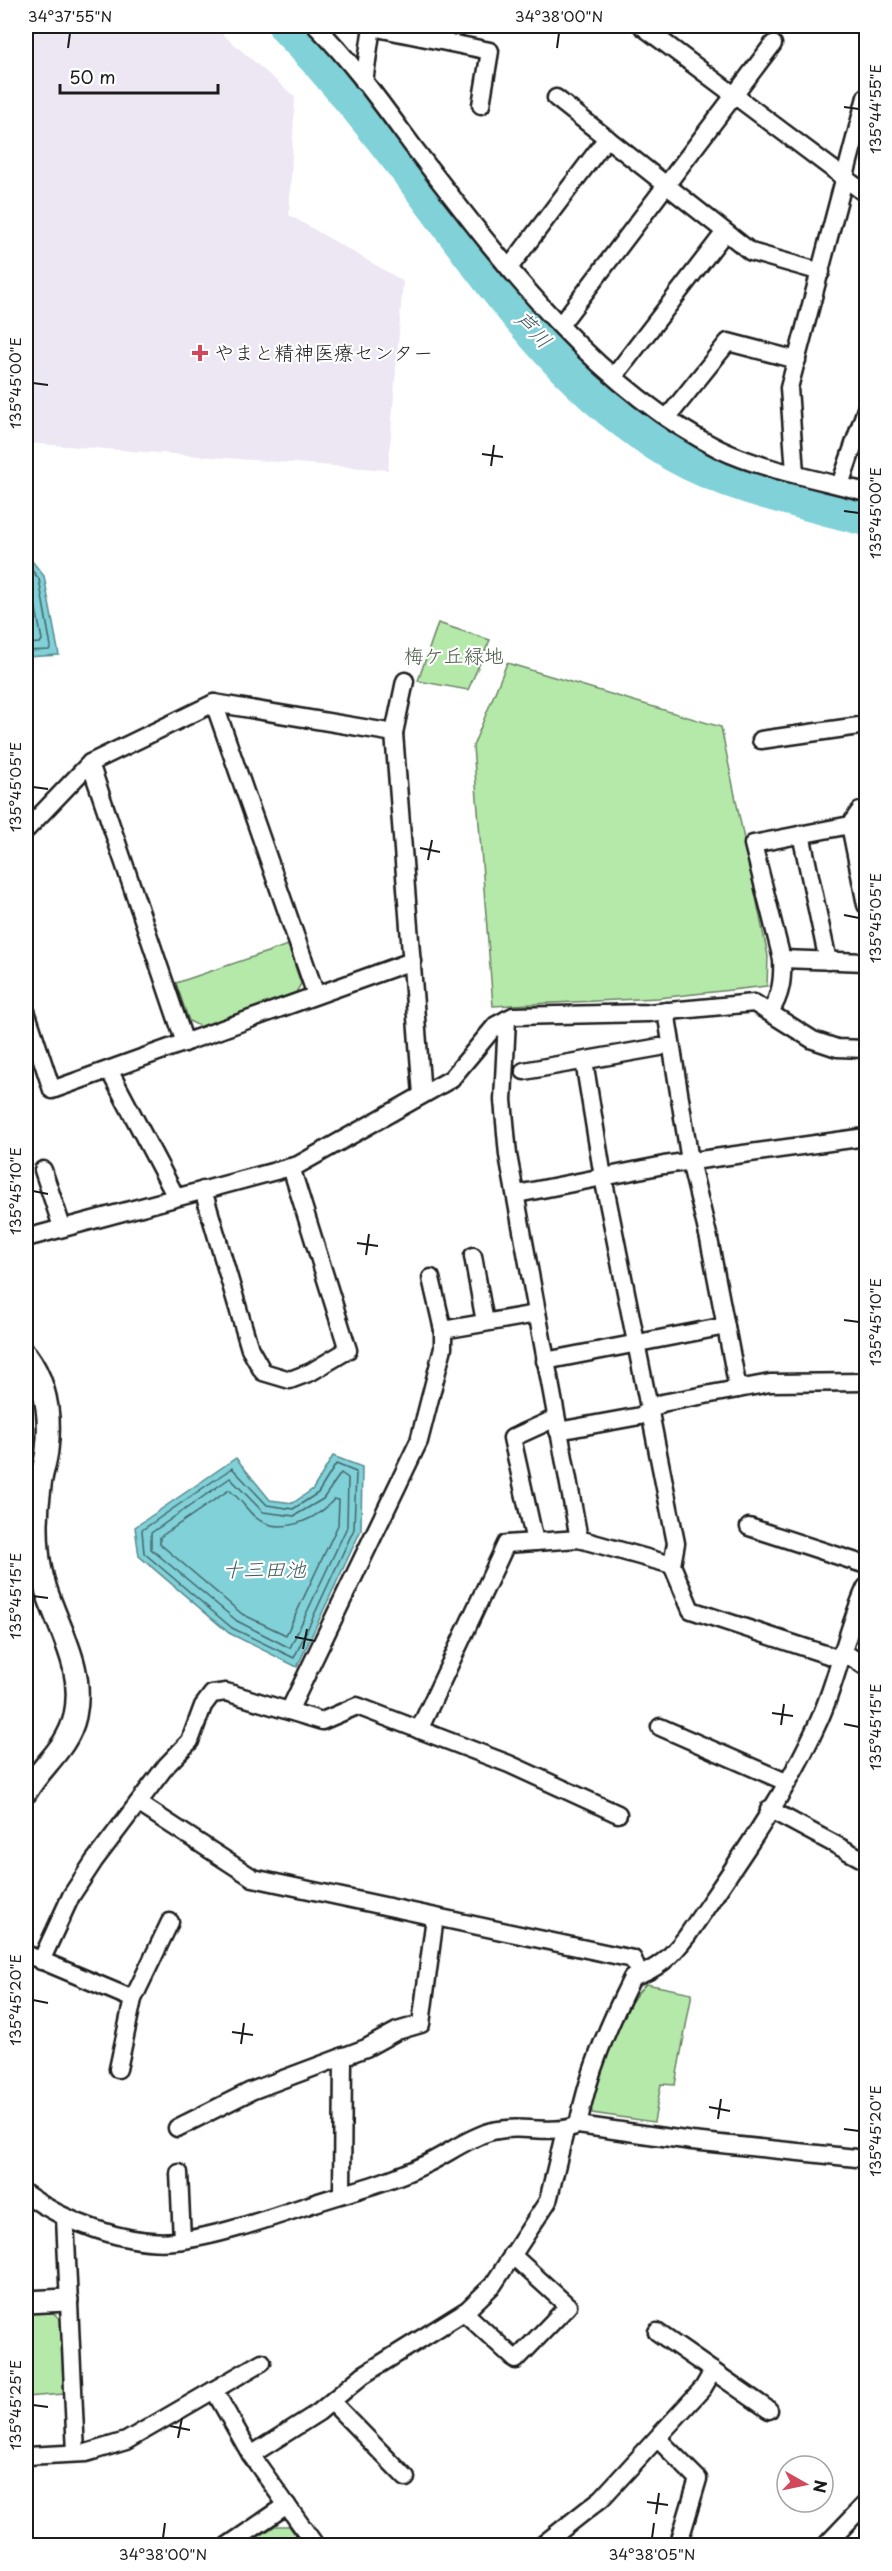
<svg xmlns="http://www.w3.org/2000/svg" width="892" height="2571" font-family="'Playpen Sans','Klee One',sans-serif">
  <style>
    .built { fill: #ede6f3 }
    .green { fill: #b5e9aa; stroke: #688263; stroke-width: 1.5 }
    .water { fill: #80d1d8; stroke: #58898d; stroke-width: 1.5 }
    .lines { fill: none; stroke-linecap: round; stroke-linejoin: round }
    .shore { stroke: #446467; stroke-width: 1.5 }
    .river { stroke: #80d1d8; stroke-width: 38 }
    .minor-casing { stroke: #1c1c1c; stroke-width: 21 }
    .tertiary-casing { stroke: #1c1c1c; stroke-width: 26 }
    .minor { stroke: #fff; stroke-width: 16 }
    .tertiary { stroke: #fff; stroke-width: 21 }
    .ticks { fill: none; stroke: #1c1c1c; stroke-width: 2 }
    .poi-dot { fill: #d1495b; stroke: #fff; stroke-width: 2 }
    .labels { text-anchor: middle; stroke-width: 4.5; stroke-linejoin: round; paint-order: stroke }
    .poi-label { font-size: 20px; fill: #1c1c1c; stroke: #fff; text-anchor: start }
    .park-label { font-size: 20px; fill: #4a5a47; stroke: #fff }
    .water-label { font-size: 21px; font-style: italic; fill: #3f5b5e; stroke: #fff }
    .neatline { fill: none; stroke: #1c1c1c; stroke-width: 2 }
    .ticks-label { font-size: 15px; text-anchor: middle; fill: #1c1c1c }
  </style>
  <rect width="100%" height="100%" fill="#fff"/>
  <filter id="ink" filterUnits="userSpaceOnUse"><feTurbulence type="fractalNoise" baseFrequency=".0167" numOctaves="2"/><feDisplacementMap in="SourceGraphic" scale="12" xChannelSelector="R" yChannelSelector="G"/><feConvolveMatrix kernelMatrix="1 2 1 2 8 2 1 2 1" color-interpolation-filters="sRGB"/></filter>
  <g filter="url(#ink)">
    <polygon class="built" points="26,26 213,26 295,97 289,215 403,281 388,470 26,443"/>
    <g class="green">
      <polygon points="438,623 490,640 468,690 418,681"/>
      <polygon points="507,663 721,727 768,956 767,986 658,998 493,1006 473,746"/>
      <polygon points="288,945 301,984 294,996 201,1027 189,1021 176,983"/>
      <path d="M646,1984L692,1993L675,2085L661,2084L654,2122L592,2113L591,2102C604,2063 615,2014 646,1984Z"/>
      <polygon points="51,2311 62,2321 64,2394 26,2397 26,2312"/>
      <polygon points="275,2526 289,2526 303,2545 246,2545"/>
    </g>
    <g class="water">
      <polygon points="32,561 44,576 59,655 26,657 26,562"/>
      <polygon points="333,1456 362,1467 361,1530 297,1667 229,1633 139,1556 135,1527 236,1458 270,1500 293,1503 313,1489"/>
    </g>
    <g class="lines">
      <g class="shore">
        <polyline points="26,568 30,568 39,579 51,647 49,650 26,651"/>
        <polyline points="26,575 31,583 42,640 40,643 26,644"/>
        <polygon points="336,1464 356,1472 354,1529 294,1658 232,1628 144,1553 142,1530 232,1468 267,1505 293,1509 318,1493"/>
        <polygon points="341,1473 348,1478 347,1527 290,1648 237,1621 151,1549 151,1533 230,1478 263,1512 294,1516 323,1499"/>
        <path d="M229,1490C239,1497 246,1509 255,1517C279,1537 318,1520 334,1499L339,1500L338,1525L286,1635L242,1614L160,1544V1537Z"/>
      </g>
      <path class="river" d="M287,26C333,73 374,125 415,178C491,278 562,388 674,453C732,486 803,500 866,517"/>
      <defs>
        <g id="minor">
          <path d="M316,26C353,63 384,107 415,149C499,258 593,386 719,449C760,469 821,480 866,492"/>
          <polyline points="642,26 866,194"/>
          <polyline points="372,27 490,51 481,105"/>
          <polyline points="364,82 372,26"/>
          <polyline points="556,98 751,252 821,272"/>
          <polyline points="509,268 607,138"/>
          <polyline points="561,324 773,44"/>
          <polyline points="615,375 725,232"/>
          <polyline points="667,418 728,342 797,360"/>
          <polyline points="795,473 789,388 866,97"/>
          <polyline points="840,485 866,409"/>
          <polyline points="214,703 316,995"/>
          <polyline points="394,733 405,681"/>
          <polyline points="761,740 866,725"/>
          <polyline points="90,763 185,1043"/>
          <polyline points="866,810 860,811 850,825 866,905"/>
          <polyline points="26,830 90,763 214,703 394,733 422,1095"/>
          <polyline points="801,834 828,961"/>
          <polyline points="782,959 866,962"/>
          <polyline points="26,1011 52,1090 412,961"/>
          <polyline points="666,1011 690,1161 709,1239 738,1389"/>
          <path d="M770,1012C781,995 783,980 782,959L753,844L850,825"/>
          <polyline points="507,1019 503,1100 508,1155 579,1539"/>
          <polyline points="584,1061 603,1177 676,1543 672,1565 691,1610 840,1659"/>
          <polyline points="109,1070 176,1197"/>
          <polyline points="524,1071 660,1047"/>
          <polyline points="43,1170 62,1227"/>
          <polyline points="203,1190 250,1349 263,1372 290,1380 311,1372 348,1350 291,1167"/>
          <polyline points="517,1194 664,1165 866,1137"/>
          <polyline points="26,1238 298,1165 451,1079 496,1025 513,1016 648,1013 754,1003 813,1040 837,1048 866,1049"/>
          <polyline points="473,1256 485,1322"/>
          <polyline points="431,1278 443,1330"/>
          <polyline points="545,1361 726,1326"/>
          <polyline points="558,1431 640,1416 662,1403 770,1383 866,1382"/>
          <polyline points="749,1527 866,1565"/>
          <polyline points="535,1542 512,1438 556,1418"/>
          <polyline points="842,1651 866,1667"/>
          <polyline points="289,1711 419,1441 443,1348 443,1330 536,1314"/>
          <polyline points="660,1727 786,1782"/>
          <polyline points="419,1730 506,1544 579,1539 672,1565"/>
          <polyline points="138,1803 253,1878 633,1959 639,1975"/>
          <polyline points="769,1809 866,1861"/>
          <polyline points="26,1954 133,1999"/>
          <polyline points="41,1961 71,1896 94,1861 166,1766 190,1741 203,1706 212,1694 226,1692 322,1721 357,1706 509,1764 618,1814"/>
          <polyline points="118,2069 133,1999 170,1922"/>
          <path d="M578,2125C588,2073 608,2026 632,1978C658,1969 671,1957 687,1936C733,1868 783,1800 817,1725C838,1681 845,1632 866,1587"/>
          <polyline points="177,2128 251,2091 366,2048 397,2031 421,2024 435,1917"/>
          <polyline points="179,2173 182,2240"/>
          <path d="M26,2194C63,2221 128,2246 175,2241C216,2237 273,2217 312,2204C349,2192 389,2182 424,2165C446,2155 466,2139 489,2132C519,2123 552,2136 578,2125L692,2141L866,2159"/>
          <polyline points="342,2194 343,2056"/>
          <polyline points="65,2218 76,2453"/>
          <polyline points="464,2312 516,2360 568,2306 512,2255"/>
          <polyline points="657,2332 769,2410"/>
          <polyline points="214,2390 251,2455 316,2546"/>
          <polyline points="332,2402 406,2478"/>
          <polyline points="658,2439 698,2479 678,2546"/>
          <polyline points="251,2455 319,2412 363,2375 467,2310 493,2285 548,2201 565,2131"/>
          <polyline points="26,2456 86,2453 126,2441 262,2362"/>
          <polyline points="227,2546 287,2505"/>
          <polyline points="541,2546 602,2498 703,2388 713,2371"/>
          <polyline points="825,2546 866,2503"/>
        </g>
        <g id="tertiary">
          <path d="M26,1355C46,1382 51,1416 47,1450C46,1462 41,1474 40,1486C37,1507 36,1528 38,1550C42,1612 88,1654 75,1716C68,1748 41,1766 26,1792"/>
          <polyline points="26,2302 67,2300"/>
        </g>
      </defs>
      <use href="#minor" class="minor-casing"/>
      <use href="#tertiary" class="tertiary-casing"/>
      <use href="#minor" class="minor"/>
      <use href="#tertiary" class="tertiary"/>
    </g>
  </g>
  <path class="ticks" d="M68,48L70,33M557,48L559,33M844,107L859,109M33,383L48,385M482,454L503,457M491,466L494,445M844,511L859,513M33,787L48,789M420,848L440,852M428,860L432,840M844,915L859,918M33,1191L48,1194M357,1243L378,1246M366,1255L369,1234M844,1320L859,1322M33,1596L48,1598M295,1637L315,1641M303,1649L307,1629M772,1713L793,1716M844,1724L859,1727M781,1725L784,1704M33,2000L48,2003M232,2032L253,2035M241,2044L244,2023M709,2107L730,2111M718,2119L721,2099M844,2129L859,2131M33,2405L48,2407M170,2426L190,2430M178,2438L182,2418M647,2502L668,2505M656,2514L659,2493M163,2538L165,2523M652,2538L654,2523"/>
  <path class="poi-dot" d="M197 344h6v6h6v6h-6v6h-6v-6h-6v-6h6z"/>
  <g class="labels">
    <g class="poi-label">
      <text x="214" y="360">やまと精神医療センター</text>
    </g>
    <g class="park-label">
      <text x="454" y="663">梅ケ丘緑地</text>
    </g>
    <g class="water-label">
      <text transform="translate(533 330) rotate(45)" y="7">芦川</text>
      <text x="264" y="1577">十三田池</text>
    </g>
  </g>
  <rect width="892" height="2571" fill="none" stroke="#fff" stroke-width="66"/>
  <g transform="translate(805 2484) rotate(99)"><circle r="28" fill="#ffffff" stroke="#a4a4a4" stroke-width="1.5"/>
  <path d="M0-4.5L10 22L0 15L-10 22Z" fill="#d1495b"/>
  <text y="-9" font-size="16" font-weight="bold" text-anchor="middle" fill="#1c1c1c">N</text>
  </g>
  <path d="M60 84v9h158v-9" fill="none" stroke="#1c1c1c" stroke-width="3"/>
  <text x="69" y="84" font-size="18" fill="#1c1c1c" stroke="#ffffff" stroke-width="4.5" paint-order="stroke">50 m</text>
  <rect x="33" y="33" width="826" height="2505" class="neatline"/>
  <g class="ticks-label">
    <text x="70" y="22">34°37'55"N</text>
    <text x="559" y="22">34°38'00"N</text>
    <text transform="translate(876 109) rotate(-90)" y="5">135°44'55"E</text>
    <text transform="translate(16 383) rotate(-90)" y="5">135°45'00"E</text>
    <text transform="translate(876 513) rotate(-90)" y="5">135°45'00"E</text>
    <text transform="translate(16 787) rotate(-90)" y="5">135°45'05"E</text>
    <text transform="translate(876 918) rotate(-90)" y="5">135°45'05"E</text>
    <text transform="translate(16 1191) rotate(-90)" y="5">135°45'10"E</text>
    <text transform="translate(876 1322) rotate(-90)" y="5">135°45'10"E</text>
    <text transform="translate(16 1596) rotate(-90)" y="5">135°45'15"E</text>
    <text transform="translate(876 1727) rotate(-90)" y="5">135°45'15"E</text>
    <text transform="translate(16 2000) rotate(-90)" y="5">135°45'20"E</text>
    <text transform="translate(876 2131) rotate(-90)" y="5">135°45'20"E</text>
    <text transform="translate(16 2405) rotate(-90)" y="5">135°45'25"E</text>
    <text x="163" y="2560">34°38'00"N</text>
    <text x="652" y="2560">34°38'05"N</text>
  </g>
</svg>
